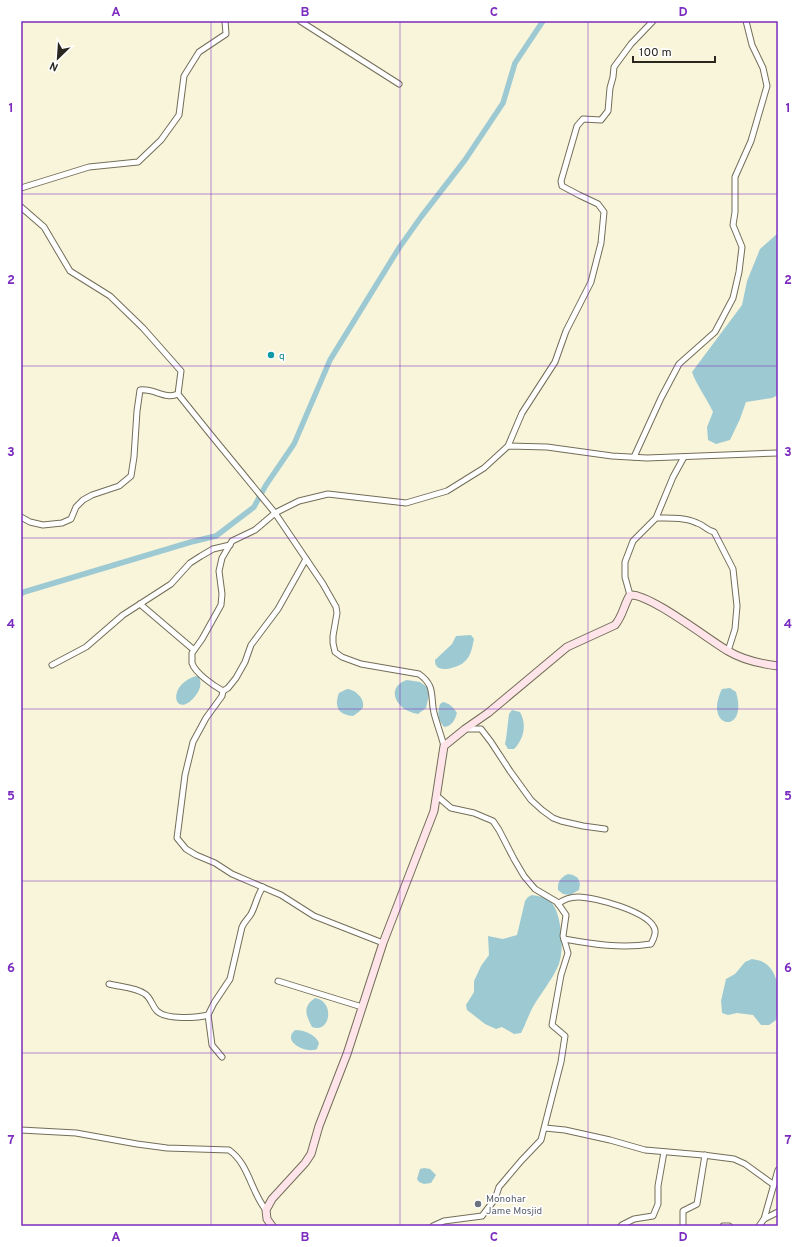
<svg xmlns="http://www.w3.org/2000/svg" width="799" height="1247" font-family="Overpass,sans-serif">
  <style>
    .water { fill: #9dcad2 }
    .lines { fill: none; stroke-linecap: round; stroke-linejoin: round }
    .canal { stroke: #9dcad2; stroke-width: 5.5 }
    .street-casing { stroke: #736e58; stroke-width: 7 }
    .secondary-casing { stroke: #736e58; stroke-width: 9 }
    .street { stroke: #fff; stroke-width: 5 }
    .secondary { stroke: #ffe4ea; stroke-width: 7 }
    .grid { fill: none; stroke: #7b2cbf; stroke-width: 1; stroke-opacity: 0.55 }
    .culture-dot { fill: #0f9aa8; stroke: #fff; stroke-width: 1.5 }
    .worship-dot { fill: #6b7280; stroke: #fff; stroke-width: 1.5 }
    .labels { text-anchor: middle; stroke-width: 3.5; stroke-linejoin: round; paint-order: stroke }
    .culture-label { font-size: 10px; fill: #0d838f; stroke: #fff; text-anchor: start }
    .worship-label { font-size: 10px; fill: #5b616d; stroke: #fff; text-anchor: start }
    .neatline { fill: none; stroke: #7b2cbf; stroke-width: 1.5 }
    .grid-label { font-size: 13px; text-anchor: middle; font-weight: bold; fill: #7b2cbf }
  </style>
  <rect width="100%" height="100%" fill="#f9f5db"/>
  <g class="water">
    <path d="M778,233V395L772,398L746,402L740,419L730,440L716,444L708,440L707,427L713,412C707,399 696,384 692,372L742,305L747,281L760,249Z"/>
    <path d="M471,635L474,639C472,648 471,657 463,663C457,668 434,675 435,660L452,644L456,636Z"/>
    <path d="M196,676L199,677C202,683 200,690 196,695C176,722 164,686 196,676Z"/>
    <path d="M407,680L420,682L427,687L429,695L426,708L418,714C412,713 404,710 400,705C391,695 394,684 407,680Z"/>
    <path d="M730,688L736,692C749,736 702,729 722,689Z"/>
    <path d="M347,689C354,689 365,698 363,707C361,711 356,714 353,716C338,715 334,706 339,693Z"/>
    <path d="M443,702C449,703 454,708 457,713C455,720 452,726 444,727C438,720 437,713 440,704Z"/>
    <path d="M512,710L520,712C527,724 524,739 514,749H508L505,744L506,739L509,714Z"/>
    <path d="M568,874L573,875L578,878L580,884L579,890L570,895L563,894L558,890C557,882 561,877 568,874Z"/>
    <path d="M532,895C538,896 545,897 550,901C561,910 564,946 560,960C557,975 537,997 530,1013C527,1019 525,1026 521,1033L514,1034L502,1027L496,1029L485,1024L467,1010L466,1005L474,992V981L481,966L489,955L488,936L503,939L517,935L525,901L528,897Z"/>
    <path d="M752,959C755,960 759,960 761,961C782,970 780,1002 776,1020L769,1025H761L753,1015L737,1013L728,1015L722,1013L721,1001L726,979L735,974L745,962Z"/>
    <path d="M315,998C335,1001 331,1034 312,1027C306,1015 302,1007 315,998Z"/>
    <path d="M295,1030C304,1030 315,1034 319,1043L317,1049C307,1054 281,1042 295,1030Z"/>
    <polygon points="424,1168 430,1169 436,1175 431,1183 424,1184 419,1182 417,1179 420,1169"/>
  </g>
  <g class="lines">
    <polyline class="canal" points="21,594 24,592 191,542 216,536 254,507 266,485 294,444 330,360 399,248 421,217 465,160 503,103 515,63 543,21"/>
    <defs>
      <g id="street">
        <polyline points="300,21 399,84"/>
        <polyline points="21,188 89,167 138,162 161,140 179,115 184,76 199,52 226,34 225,21"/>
        <path d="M21,207L44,227L70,271L110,296L143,328L181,371L178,394L211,435L275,513L323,584L336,607L337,613L333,636V643L335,652L342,657L361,664L419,674C436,686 430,696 434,713C437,724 441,735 444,746"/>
        <polyline points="508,446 522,413 555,362 566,331 591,282 601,243 604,212 598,204 579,195 562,186 561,181 577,126 583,119 601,120 608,111 610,88 613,77 614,67 631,44 653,21"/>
        <polyline points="634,457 661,398 679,364 715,332 733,298 739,272 742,247 733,225 735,212 735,177 751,141 767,86 763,68 752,45 746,21"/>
        <path d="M21,517L30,522L43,525L62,523L71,519L76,507L83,500L92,495L119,486L131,476L134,457L137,411L140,390C154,388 165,400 178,394"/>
        <path d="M656,518C669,518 685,517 697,523C704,525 706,530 714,532L733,569L737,606L735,629L728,651"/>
        <polyline points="630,595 625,577 625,562 633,541 656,518 673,477 684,457"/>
        <polyline points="140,604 194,650"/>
        <polyline points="52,665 86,647 123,615 171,584 190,563 201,556 213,549 230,545"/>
        <polyline points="223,691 228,688 236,678 245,662 251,645 278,609 306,559"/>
        <polyline points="465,729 481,729 491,742 510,771 531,800 542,810 553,818 561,821 583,826 605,829"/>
        <path d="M558,904C564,899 570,897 578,897C595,897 651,912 655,930C656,935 653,940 651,944C622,949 592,944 564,939"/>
        <path d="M383,943L314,916L281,895L232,874L215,863L196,855L186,849L177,838L185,775L193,742L206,718L222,696L223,691C214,686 195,673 192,663C192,660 192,656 192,653L202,639L221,605L222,594L219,571L222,558L232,541L255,530L275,513L299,501L328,494L406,503L447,491L484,468L508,446L547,447L612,456L647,458L778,453"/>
        <polyline points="278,981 362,1007"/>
        <path d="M109,984C120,987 135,987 145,994C151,998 152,1006 157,1011C166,1020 197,1018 208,1015L214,1003L230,979L242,927C244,922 248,919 251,914C256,905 257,895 263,887"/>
        <polyline points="208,1015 212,1045 222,1057"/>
        <polyline points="545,1128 565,1130 610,1140 645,1150 703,1155 734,1159 745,1164 774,1185"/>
        <path d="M21,1130L76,1133L137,1144L167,1148L229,1150C249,1164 251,1192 266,1210"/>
        <polyline points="764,1219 778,1170"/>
        <polyline points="433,1226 444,1221 482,1216 495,1199 499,1187 521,1161 541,1140 561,1062 565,1036 552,1025 561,975 568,953 563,936 566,915 557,902 535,889 524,876 514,859 499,830 493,821 474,813 451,808 437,796"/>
        <polyline points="621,1226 622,1225 634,1219 653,1216 658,1204 658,1186 664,1152"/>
        <polyline points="683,1226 683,1211 697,1204 705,1155"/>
        <polyline points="723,1226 729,1226"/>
        <polyline points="759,1226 764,1219 778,1212"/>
      </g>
      <path id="secondary" d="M272,1226L267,1219L266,1210L272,1199L305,1163L311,1154L319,1126L347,1054L383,943L434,811L444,746L465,729L488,713L567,647L615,625C623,616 624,604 630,595C649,593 709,640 728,651C743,660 762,664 778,666"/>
    </defs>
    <use href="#street" class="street-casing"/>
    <use href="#secondary" class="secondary-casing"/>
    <use href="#street" class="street"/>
    <use href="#secondary" class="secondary"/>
  </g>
  <path class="grid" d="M211,21V1226M400,21V1226M588,21V1226M21,194H778M21,366H778M21,538H778M21,709H778M21,881H778M21,1053H778"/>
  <circle class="culture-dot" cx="271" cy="355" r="4"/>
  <circle class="worship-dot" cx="478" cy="1204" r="4"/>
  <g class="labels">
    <g class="culture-label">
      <text x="279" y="359">q</text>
    </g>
    <g class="worship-label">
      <text x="486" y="1202">Monohar<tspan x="486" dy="12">Jame Mosjid</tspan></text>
    </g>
  </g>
  <rect width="799" height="1247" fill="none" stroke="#ffffff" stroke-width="44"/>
  <g transform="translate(58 58) rotate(205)" stroke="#ffffff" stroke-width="3" paint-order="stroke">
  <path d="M0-3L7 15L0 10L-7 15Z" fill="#29271e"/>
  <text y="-6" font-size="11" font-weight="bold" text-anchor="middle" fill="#29271e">N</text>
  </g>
  <path d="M633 56v6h82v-6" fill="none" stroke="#29271e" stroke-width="2"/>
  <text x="639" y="56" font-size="12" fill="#29271e" stroke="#ffffff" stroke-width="3" paint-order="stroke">100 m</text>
  <rect x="22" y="22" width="755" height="1203" class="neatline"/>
  <g class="grid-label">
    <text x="116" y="16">A</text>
    <text x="305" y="16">B</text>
    <text x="494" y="16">C</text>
    <text x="683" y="16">D</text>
    <text x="11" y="112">1</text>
    <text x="788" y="112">1</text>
    <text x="11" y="284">2</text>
    <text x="788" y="284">2</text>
    <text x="11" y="456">3</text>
    <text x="788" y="456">3</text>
    <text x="11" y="628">4</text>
    <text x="788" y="628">4</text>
    <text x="11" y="800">5</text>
    <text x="788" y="800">5</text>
    <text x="11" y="972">6</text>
    <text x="788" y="972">6</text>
    <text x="11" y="1144">7</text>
    <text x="788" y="1144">7</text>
    <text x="116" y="1241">A</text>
    <text x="305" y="1241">B</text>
    <text x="494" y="1241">C</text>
    <text x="683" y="1241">D</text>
  </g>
</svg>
